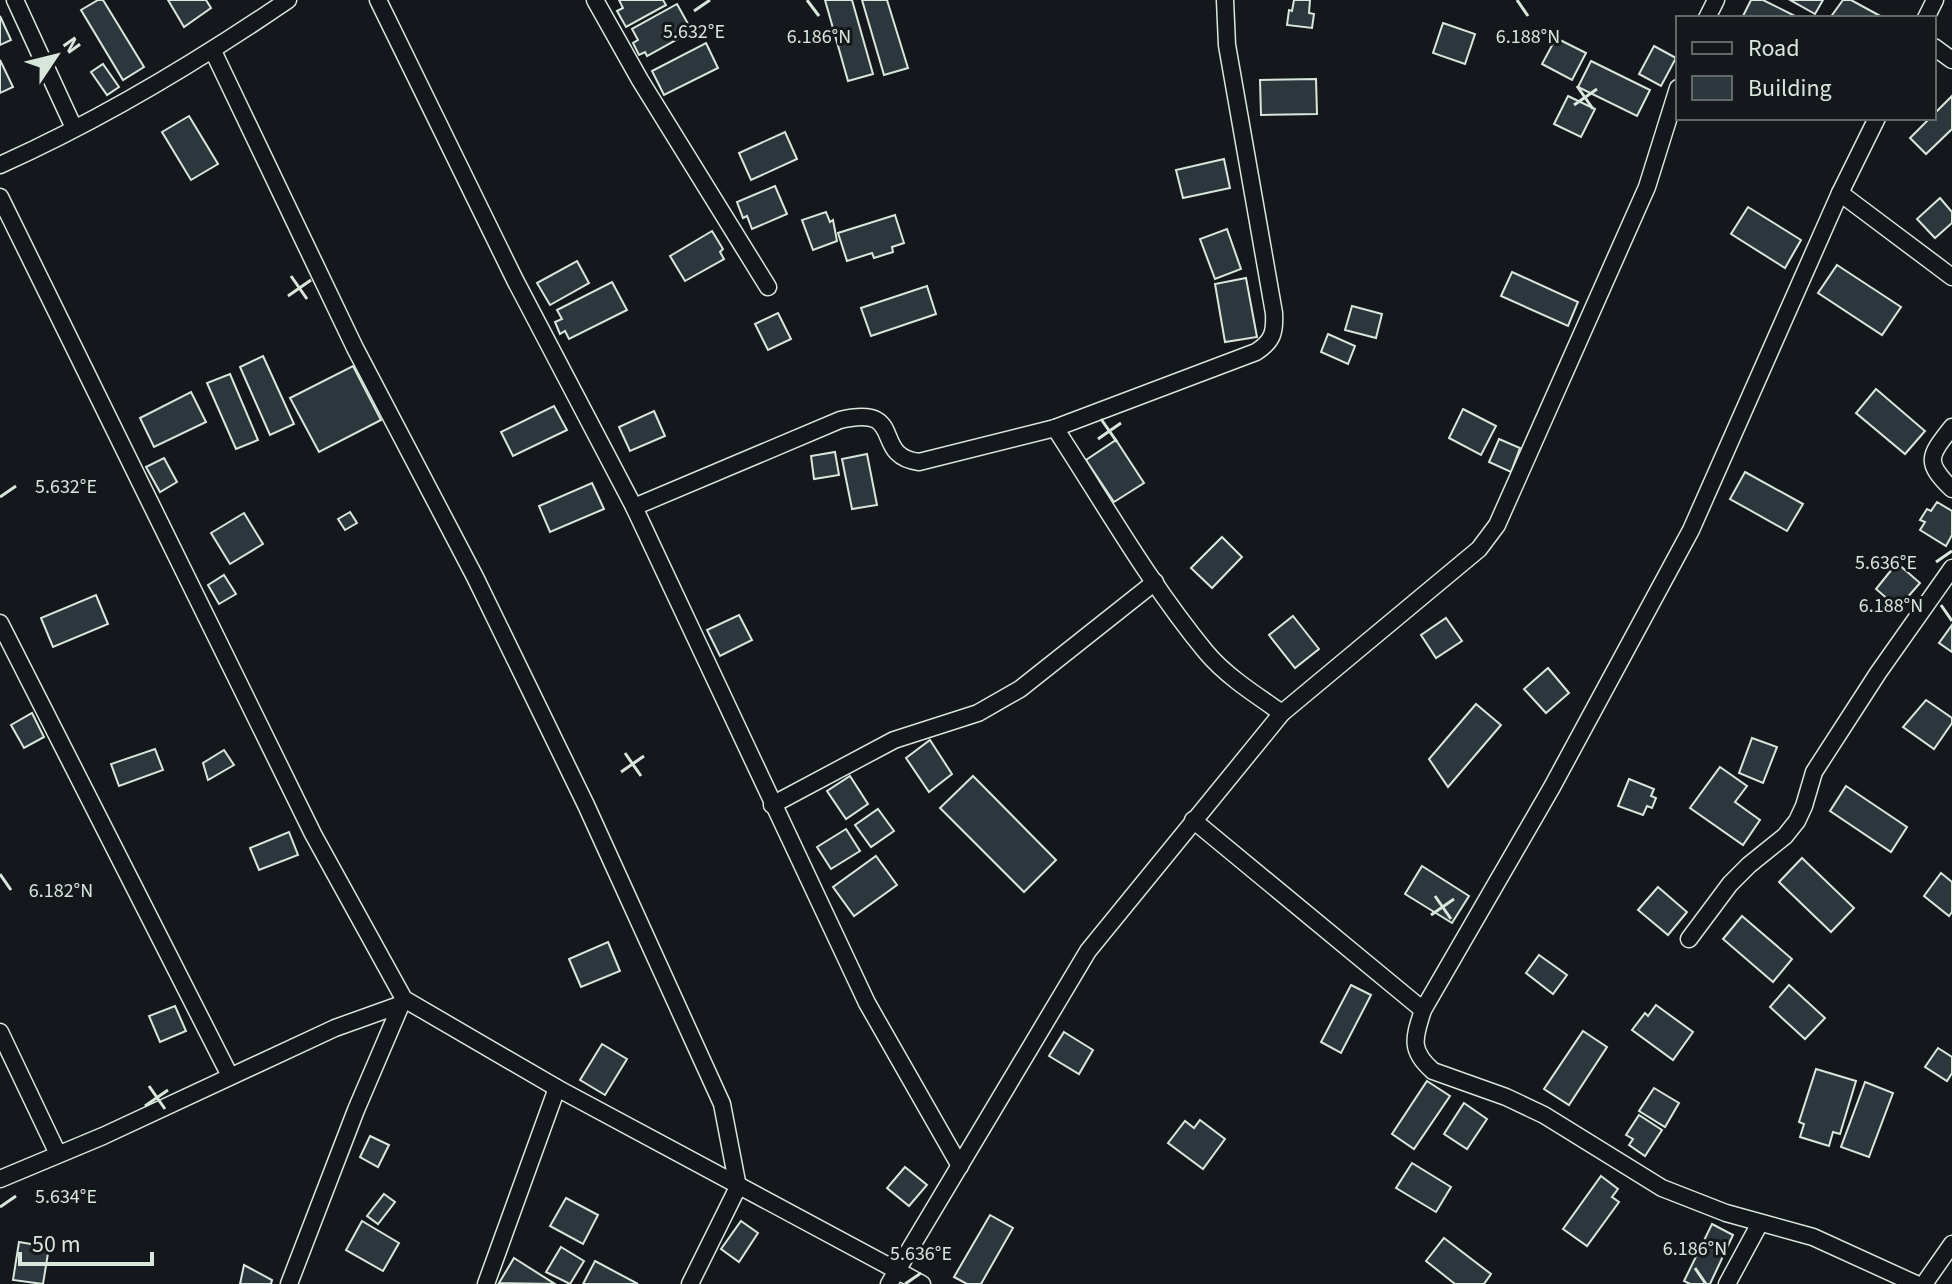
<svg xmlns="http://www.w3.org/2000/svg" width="1952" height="1284" font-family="'Source Sans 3',sans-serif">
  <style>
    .building { fill: #2c363c; stroke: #d8e6dc; stroke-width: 2 }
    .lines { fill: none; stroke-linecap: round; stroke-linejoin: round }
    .street-casing { stroke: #d8e6dc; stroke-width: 19 }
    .street { stroke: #14181c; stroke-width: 16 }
    .ticks { fill: none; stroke: #d8e6dc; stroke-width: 3 }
    .ticks-label { font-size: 20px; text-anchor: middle; fill: #d8e6dc; stroke: #14181c; stroke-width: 6; stroke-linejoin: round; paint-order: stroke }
  </style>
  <rect width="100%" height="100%" fill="#14181c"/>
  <g class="building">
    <polygon points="98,0 103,0 144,67 123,80 81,10"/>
    <polygon points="168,0 206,0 211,8 184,27"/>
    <polygon points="619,0 663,0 666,5 626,27 617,11 623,8"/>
    <polygon points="825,0 852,0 873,74 848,81"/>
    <polygon points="862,0 887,0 908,68 884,75"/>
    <polygon points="1294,0 1310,0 1309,13 1314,14 1312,28 1287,25 1289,10 1292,11"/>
    <polygon points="1751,0 1763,0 1799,18 1742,18"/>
    <polygon points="1790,0 1823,0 1815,14"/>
    <polygon points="1843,0 1851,0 1884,18 1830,18"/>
    <polygon points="677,4 692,31 647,56 645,52 639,55 633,43 638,40 632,29"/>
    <polygon points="0,16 11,40 0,45"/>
    <polygon points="1443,23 1475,34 1465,64 1433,53"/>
    <polygon points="1556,38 1586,53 1572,80 1542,64"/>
    <polygon points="706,43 718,68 664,95 652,71"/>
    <polygon points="1654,46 1676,58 1661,86 1639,74"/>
    <polygon points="0,60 13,87 0,93"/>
    <polygon points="1591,61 1650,90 1637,116 1578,87"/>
    <polygon points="103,64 119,87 107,95 91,72"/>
    <polygon points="1316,79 1317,114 1261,115 1260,80"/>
    <polygon points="1568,96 1595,109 1581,137 1554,124"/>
    <polygon points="1952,96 1952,129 1926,154 1910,138 1930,118 1934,118 1934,114"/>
    <polygon points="189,116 218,164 191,180 162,132"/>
    <polygon points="785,132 797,159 751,180 739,153"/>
    <polygon points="1224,159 1230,188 1183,198 1176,170"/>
    <polygon points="775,186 787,214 752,229 747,216 743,218 737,202"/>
    <polygon points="1940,198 1952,212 1952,223 1935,238 1917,219"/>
    <polygon points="1748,207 1801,240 1785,268 1731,234"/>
    <polygon points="826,212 830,222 833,220 837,241 813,250 802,220"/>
    <polygon points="895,215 904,243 892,247 893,252 874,258 872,253 847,261 838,233"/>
    <polygon points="1227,229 1241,269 1215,279 1200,239"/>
    <polygon points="712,231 723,249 720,252 724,259 685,281 670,256"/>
    <polygon points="577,261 589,283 550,305 537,283"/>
    <polygon points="1837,265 1901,307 1882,335 1818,293"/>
    <polygon points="1512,272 1578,302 1568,326 1501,296"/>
    <polygon points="1246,278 1257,337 1225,342 1215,284"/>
    <polygon points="612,282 627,310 569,339 565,331 560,334 555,322 562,319 557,310"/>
    <polygon points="927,286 936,314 871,336 861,308"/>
    <polygon points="1352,306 1382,314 1376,338 1345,330"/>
    <polygon points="778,313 791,339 768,350 755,324"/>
    <polygon points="1328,334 1355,346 1348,364 1321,352"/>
    <polygon points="263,356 294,424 270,435 240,367"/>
    <polygon points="353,366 381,420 319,452 290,398"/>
    <polygon points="230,374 258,440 236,449 207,383"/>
    <polygon points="1876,389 1925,431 1905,454 1856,413"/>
    <polygon points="191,392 206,422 154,447 140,418"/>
    <polygon points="554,406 567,430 513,456 501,432"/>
    <polygon points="1463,409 1496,426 1481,455 1449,438"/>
    <polygon points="654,411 665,436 630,451 619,427"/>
    <polygon points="1499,439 1520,448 1511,472 1489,462"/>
    <polygon points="1116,440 1144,483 1114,502 1086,460"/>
    <polygon points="835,452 839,475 814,479 811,456"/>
    <polygon points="867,454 877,505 852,509 842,459"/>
    <polygon points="164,458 177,482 160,492 146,467"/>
    <polygon points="1745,472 1803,504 1787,531 1730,499"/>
    <polygon points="592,483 604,509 550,532 539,506"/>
    <polygon points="1937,502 1952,511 1952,535 1946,546 1920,530 1925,522 1920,520 1927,509 1931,511"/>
    <polygon points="350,512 357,523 345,530 338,519"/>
    <polygon points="244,513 263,544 230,564 211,533"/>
    <polygon points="1222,537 1242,557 1212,588 1191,568"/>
    <polygon points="1897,563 1920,583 1898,608 1876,589"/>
    <polygon points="224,575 236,594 219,604 208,585"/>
    <polygon points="96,595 108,624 53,647 41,618"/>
    <polygon points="739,615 752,640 720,656 707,630"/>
    <polygon points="1293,616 1319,649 1295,668 1269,635"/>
    <polygon points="1446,618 1462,641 1436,658 1421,635"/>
    <polygon points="1952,625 1952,652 1939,643"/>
    <polygon points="1548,668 1569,693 1546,713 1524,689"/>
    <polygon points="1926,700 1952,718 1952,723 1934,749 1903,727"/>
    <polygon points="1476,704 1501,725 1448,787 1429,759"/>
    <polygon points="32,713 44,737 24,748 11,725"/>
    <polygon points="1752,738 1777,747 1763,783 1739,773"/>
    <polygon points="930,740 952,774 929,792 906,758"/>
    <polygon points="155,749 163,770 119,786 111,764"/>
    <polygon points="224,750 234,765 208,780 203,763"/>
    <polygon points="1720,767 1747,786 1735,802 1760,820 1743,845 1690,808"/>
    <polygon points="850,776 868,804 846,819 827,791"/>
    <polygon points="973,776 1056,860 1024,892 940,808"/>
    <polygon points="1629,779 1654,789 1651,796 1656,798 1652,808 1647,806 1643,815 1618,806"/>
    <polygon points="1846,786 1907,827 1891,852 1830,811"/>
    <polygon points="878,809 894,831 871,847 855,825"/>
    <polygon points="846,829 860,851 831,869 817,847"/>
    <polygon points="289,832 298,855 259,870 250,848"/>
    <polygon points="876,856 897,885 854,916 833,887"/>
    <polygon points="1802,858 1854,908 1831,932 1779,882"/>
    <polygon points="1422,866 1469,896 1452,923 1405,894"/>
    <polygon points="1941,873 1952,882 1952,912 1949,916 1924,896"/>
    <polygon points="1658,887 1687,912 1668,935 1638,910"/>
    <polygon points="1742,916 1792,959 1773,982 1723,939"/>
    <polygon points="608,942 620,971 581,987 569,959"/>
    <polygon points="1539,955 1567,975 1553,994 1526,973"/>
    <polygon points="1351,985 1371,995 1341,1053 1321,1042"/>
    <polygon points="1789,985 1825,1018 1805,1039 1770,1007"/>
    <polygon points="1656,1005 1693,1032 1673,1060 1632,1030 1645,1013 1648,1016"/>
    <polygon points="175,1006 186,1031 160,1042 149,1016"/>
    <polygon points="1583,1031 1607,1047 1569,1105 1544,1089"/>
    <polygon points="1064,1032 1093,1050 1079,1074 1049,1056"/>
    <polygon points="602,1044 627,1059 605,1095 580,1080"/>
    <polygon points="1938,1048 1952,1057 1952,1073 1947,1081 1925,1067"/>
    <polygon points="1816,1069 1856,1081 1840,1134 1833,1132 1829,1146 1800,1137 1804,1124 1799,1122"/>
    <polygon points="1427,1081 1450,1096 1414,1149 1392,1134"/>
    <polygon points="1865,1082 1893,1093 1869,1157 1841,1147"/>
    <polygon points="1654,1088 1679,1103 1665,1127 1639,1111"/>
    <polygon points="1464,1103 1487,1119 1467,1149 1444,1134"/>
    <polygon points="1639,1115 1662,1130 1645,1156 1629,1145 1633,1139 1626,1135"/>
    <polygon points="1200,1120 1225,1139 1203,1169 1168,1143 1185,1121 1194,1128"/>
    <polygon points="370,1136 389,1145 378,1167 360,1157"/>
    <polygon points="1412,1163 1451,1187 1436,1212 1396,1188"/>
    <polygon points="905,1167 927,1185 909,1206 887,1188"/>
    <polygon points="1601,1176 1618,1189 1612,1197 1619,1202 1587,1246 1563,1229"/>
    <polygon points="384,1194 395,1202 378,1224 367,1216"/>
    <polygon points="566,1198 598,1215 583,1244 550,1226"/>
    <polygon points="990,1215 1013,1228 981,1284 967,1284 954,1277"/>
    <polygon points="362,1221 399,1243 383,1271 346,1250"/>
    <polygon points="741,1221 758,1233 739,1262 721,1249"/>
    <polygon points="1712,1224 1733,1235 1710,1284 1690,1284 1684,1281"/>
    <polygon points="1444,1238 1491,1274 1484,1284 1455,1284 1426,1261"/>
    <polygon points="19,1242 49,1247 43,1284 13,1280"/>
    <polygon points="561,1247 584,1261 570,1284 546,1272"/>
    <polygon points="514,1258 555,1284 499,1283"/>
    <polygon points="595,1261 638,1284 583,1284"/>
    <polygon points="244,1265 272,1280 271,1284 240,1284"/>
  </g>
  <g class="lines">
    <defs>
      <g id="street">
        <polyline points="15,0 74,128"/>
        <polyline points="378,0 515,280 634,507 867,1003 960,1166"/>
        <polyline points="595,0 640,80 768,287"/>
        <polyline points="1707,18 1716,0"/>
        <polyline points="1926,18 1935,0"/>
        <polyline points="1934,47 1952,60"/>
        <polyline points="213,51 355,348 475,577 586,805 722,1104 738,1187 690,1284"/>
        <path d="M1877,118L1840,193L1691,530L1552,787L1423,1010C1414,1038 1409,1050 1433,1071L1506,1097L1544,1115L1662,1188L1726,1213L1813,1237L1916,1284"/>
        <path d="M0,165C101,120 197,62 288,0"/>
        <polyline points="1840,193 1952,277"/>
        <polyline points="0,197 313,834 404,999 557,1088 922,1284"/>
        <path d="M1952,427C1929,456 1924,462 1952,489"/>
        <path d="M1055,428C1104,503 1149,583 1206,652C1226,676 1256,695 1282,713"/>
        <path d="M634,507L840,420C908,404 870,456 919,462L1055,428L1256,352C1273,341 1275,332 1274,313L1227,45L1225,0"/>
        <polyline points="0,623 230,1076"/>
        <polyline points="772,805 894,740 978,713 1020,689 1155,582"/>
        <polyline points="1193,820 1423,1010"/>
        <polyline points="1689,939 1730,884 1749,865 1785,836 1797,821 1804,806 1814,772 1878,673 1952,568"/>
        <polyline points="0,1032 58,1154"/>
        <polyline points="0,1179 103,1136 335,1028 402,1004"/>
        <polyline points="289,1284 356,1110 403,1000"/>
        <polyline points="486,1284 557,1088"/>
        <polyline points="889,1284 1088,951 1282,713 1479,549 1497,525 1647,187 1678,88"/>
        <polyline points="1727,1284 1760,1223"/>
        <polyline points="1924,1284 1952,1244"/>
      </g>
    </defs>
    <use href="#street" class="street-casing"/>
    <use href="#street" class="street"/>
  </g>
  <path class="ticks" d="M807,0L819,16M1517,0L1528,16M694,11L710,0M1577,86L1593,109M1574,105L1597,89M291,276L307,299M288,296L311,280M1101,419L1117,442M1098,439L1121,423M0,497L16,486M1936,562L1952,551M1941,605L1952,621M625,753L641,776M621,772L644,756M0,874L11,890M1435,896L1451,919M1431,915L1454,899M149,1086L165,1109M145,1106L168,1090M0,1207L16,1196M1695,1268L1706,1284M905,1284L921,1273"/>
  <g class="ticks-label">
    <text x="694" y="38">5.632°E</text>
    <text x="819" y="43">6.186°N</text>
    <text x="1528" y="43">6.188°N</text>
    <text x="66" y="493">5.632°E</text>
    <text x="1886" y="569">5.636°E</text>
    <text x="1891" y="612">6.188°N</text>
    <text x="61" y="897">6.182°N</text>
    <text x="66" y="1203">5.634°E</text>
    <text x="1695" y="1255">6.186°N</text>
    <text x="921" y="1260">5.636°E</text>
  </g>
  <rect x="1676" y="16" width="260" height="104" fill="#14181c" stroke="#626a69" stroke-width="2"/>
  <rect x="1692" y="42" width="40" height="12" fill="#14181c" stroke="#626a69" stroke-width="2"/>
  <text x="1748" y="56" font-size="24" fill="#d8e6dc">Road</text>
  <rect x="1692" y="76" width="40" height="24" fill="#2c363c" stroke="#626a69" stroke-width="2"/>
  <text x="1748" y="96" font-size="24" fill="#d8e6dc">Building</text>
  <g transform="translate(56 56) rotate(55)" stroke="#14181c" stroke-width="6" paint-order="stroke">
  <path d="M0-6L14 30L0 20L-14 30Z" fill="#d8e6dc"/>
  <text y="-12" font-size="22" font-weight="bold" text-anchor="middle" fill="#d8e6dc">N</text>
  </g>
  <path d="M20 1252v12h132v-12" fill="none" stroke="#d8e6dc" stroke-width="4"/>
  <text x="32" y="1252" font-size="24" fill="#d8e6dc" stroke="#14181c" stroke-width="6" paint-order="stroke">50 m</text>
</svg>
